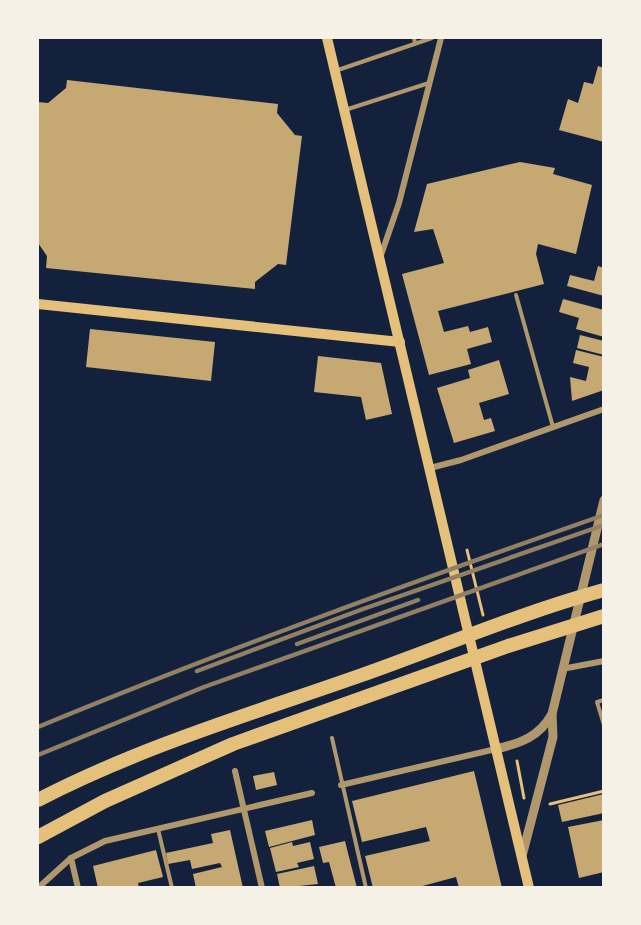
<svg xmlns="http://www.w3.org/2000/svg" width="641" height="925" font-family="'Exo 2',sans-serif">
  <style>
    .building { fill: #c6a872 }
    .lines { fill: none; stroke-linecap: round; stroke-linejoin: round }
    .path { stroke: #e5c07b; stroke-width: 3 }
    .service { stroke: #b1986c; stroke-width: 4 }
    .minor { stroke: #b1986c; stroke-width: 6 }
    .tertiary { stroke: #b1986c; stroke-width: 9 }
    .secondary { stroke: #e5c07b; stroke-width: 10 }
    .primary { stroke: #e5c07b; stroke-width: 10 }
    .motorway { stroke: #e5c07b; stroke-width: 14 }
    .rail { stroke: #918062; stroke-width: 4.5 }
  </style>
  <rect width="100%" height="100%" fill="#14213d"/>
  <g class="building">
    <polygon points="598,66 604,68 604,142 559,130 568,99 578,103 584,82 593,84"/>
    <polygon points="67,80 278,104 277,113 295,135 302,136 286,265 278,264 255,282 255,289 46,268 47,256 38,243 38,102 48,103 66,88"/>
    <polygon points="520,162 555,168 553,174 592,185 576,254 538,244 536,254 544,284 438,311 444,332 468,326 470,332 488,327 492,342 467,349 471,364 429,375 402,274 444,263 433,229 414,232 427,184"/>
    <polygon points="598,266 604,268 604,296 567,286 570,275 594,281"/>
    <polygon points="563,299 604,310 604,337 576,329 579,318 559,312"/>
    <polygon points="90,329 215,342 211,381 86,367"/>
    <polygon points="580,335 604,341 604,355 577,348"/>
    <polygon points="576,350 604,357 604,390 572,401 570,377 586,381 589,367 573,363"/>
    <polygon points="318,356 381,363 392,414 366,420 361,397 314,392"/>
    <polygon points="499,360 509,394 479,403 484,420 491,418 495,431 454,443 437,388 470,378 468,370"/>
    <polygon points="474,771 502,888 459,888 456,877 415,888 373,888 365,856 430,841 426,827 362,842 352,801"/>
    <polygon points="274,772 277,785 256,790 253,776"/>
    <polygon points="604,794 604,813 562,822 558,805"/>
    <polygon points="312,820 315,835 269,847 265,831"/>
    <polygon points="604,820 604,872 579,878 568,827"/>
    <polygon points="230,830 243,888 196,888 193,874 222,867 220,863 192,869 190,860 168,864 166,853 213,843 211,834"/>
    <polygon points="345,841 349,857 357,888 336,888 329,862 323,863 319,847"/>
    <polygon points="292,842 293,846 310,842 314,859 297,863 299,867 276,872 270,848"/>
    <polygon points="156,850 163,877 138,883 139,888 98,888 93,866"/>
    <polygon points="314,866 318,884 280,888 277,874"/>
  </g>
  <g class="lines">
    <g class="path">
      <polyline points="467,550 483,615"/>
      <polyline points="517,761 524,798"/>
      <polyline points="550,804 604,791"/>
    </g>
    <g class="service">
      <polyline points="414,38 415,43"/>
      <polyline points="335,71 432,38"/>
      <polyline points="345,110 429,83"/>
      <polyline points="516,295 553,427"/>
      <polyline points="604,700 597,702 604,725"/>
      <polyline points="332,738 366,888"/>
      <polyline points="158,829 172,888"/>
    </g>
    <g class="minor">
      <polyline points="380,258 399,203 441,38"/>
      <polyline points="430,468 461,460 604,409"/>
      <polyline points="562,669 604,661"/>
      <polyline points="235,771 262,888"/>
      <polyline points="341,785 496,749"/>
      <polyline points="71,858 78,888"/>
      <polyline points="38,888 71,858 105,841 312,793"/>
    </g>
    <g class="tertiary">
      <path d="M496,749C521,743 539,737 552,714"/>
      <polyline points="522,856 553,737 552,714 604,500"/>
    </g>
    <polyline class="secondary" points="38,304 400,342"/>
    <polyline class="primary" points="327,38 529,888"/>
    <g class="motorway">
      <path d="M38,800C140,747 251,714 359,676C441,647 520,613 604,590"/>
      <polyline points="38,837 105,801 233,744 508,646 604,616"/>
    </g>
    <g class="rail">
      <polyline points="297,644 418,600"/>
      <polyline points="197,671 363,609 604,525"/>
      <path d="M38,727C224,650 413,582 604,515"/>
      <polyline points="38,755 204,687 604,544"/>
    </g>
  </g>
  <rect width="641" height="925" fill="none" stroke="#f6f1e7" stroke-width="78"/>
</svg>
